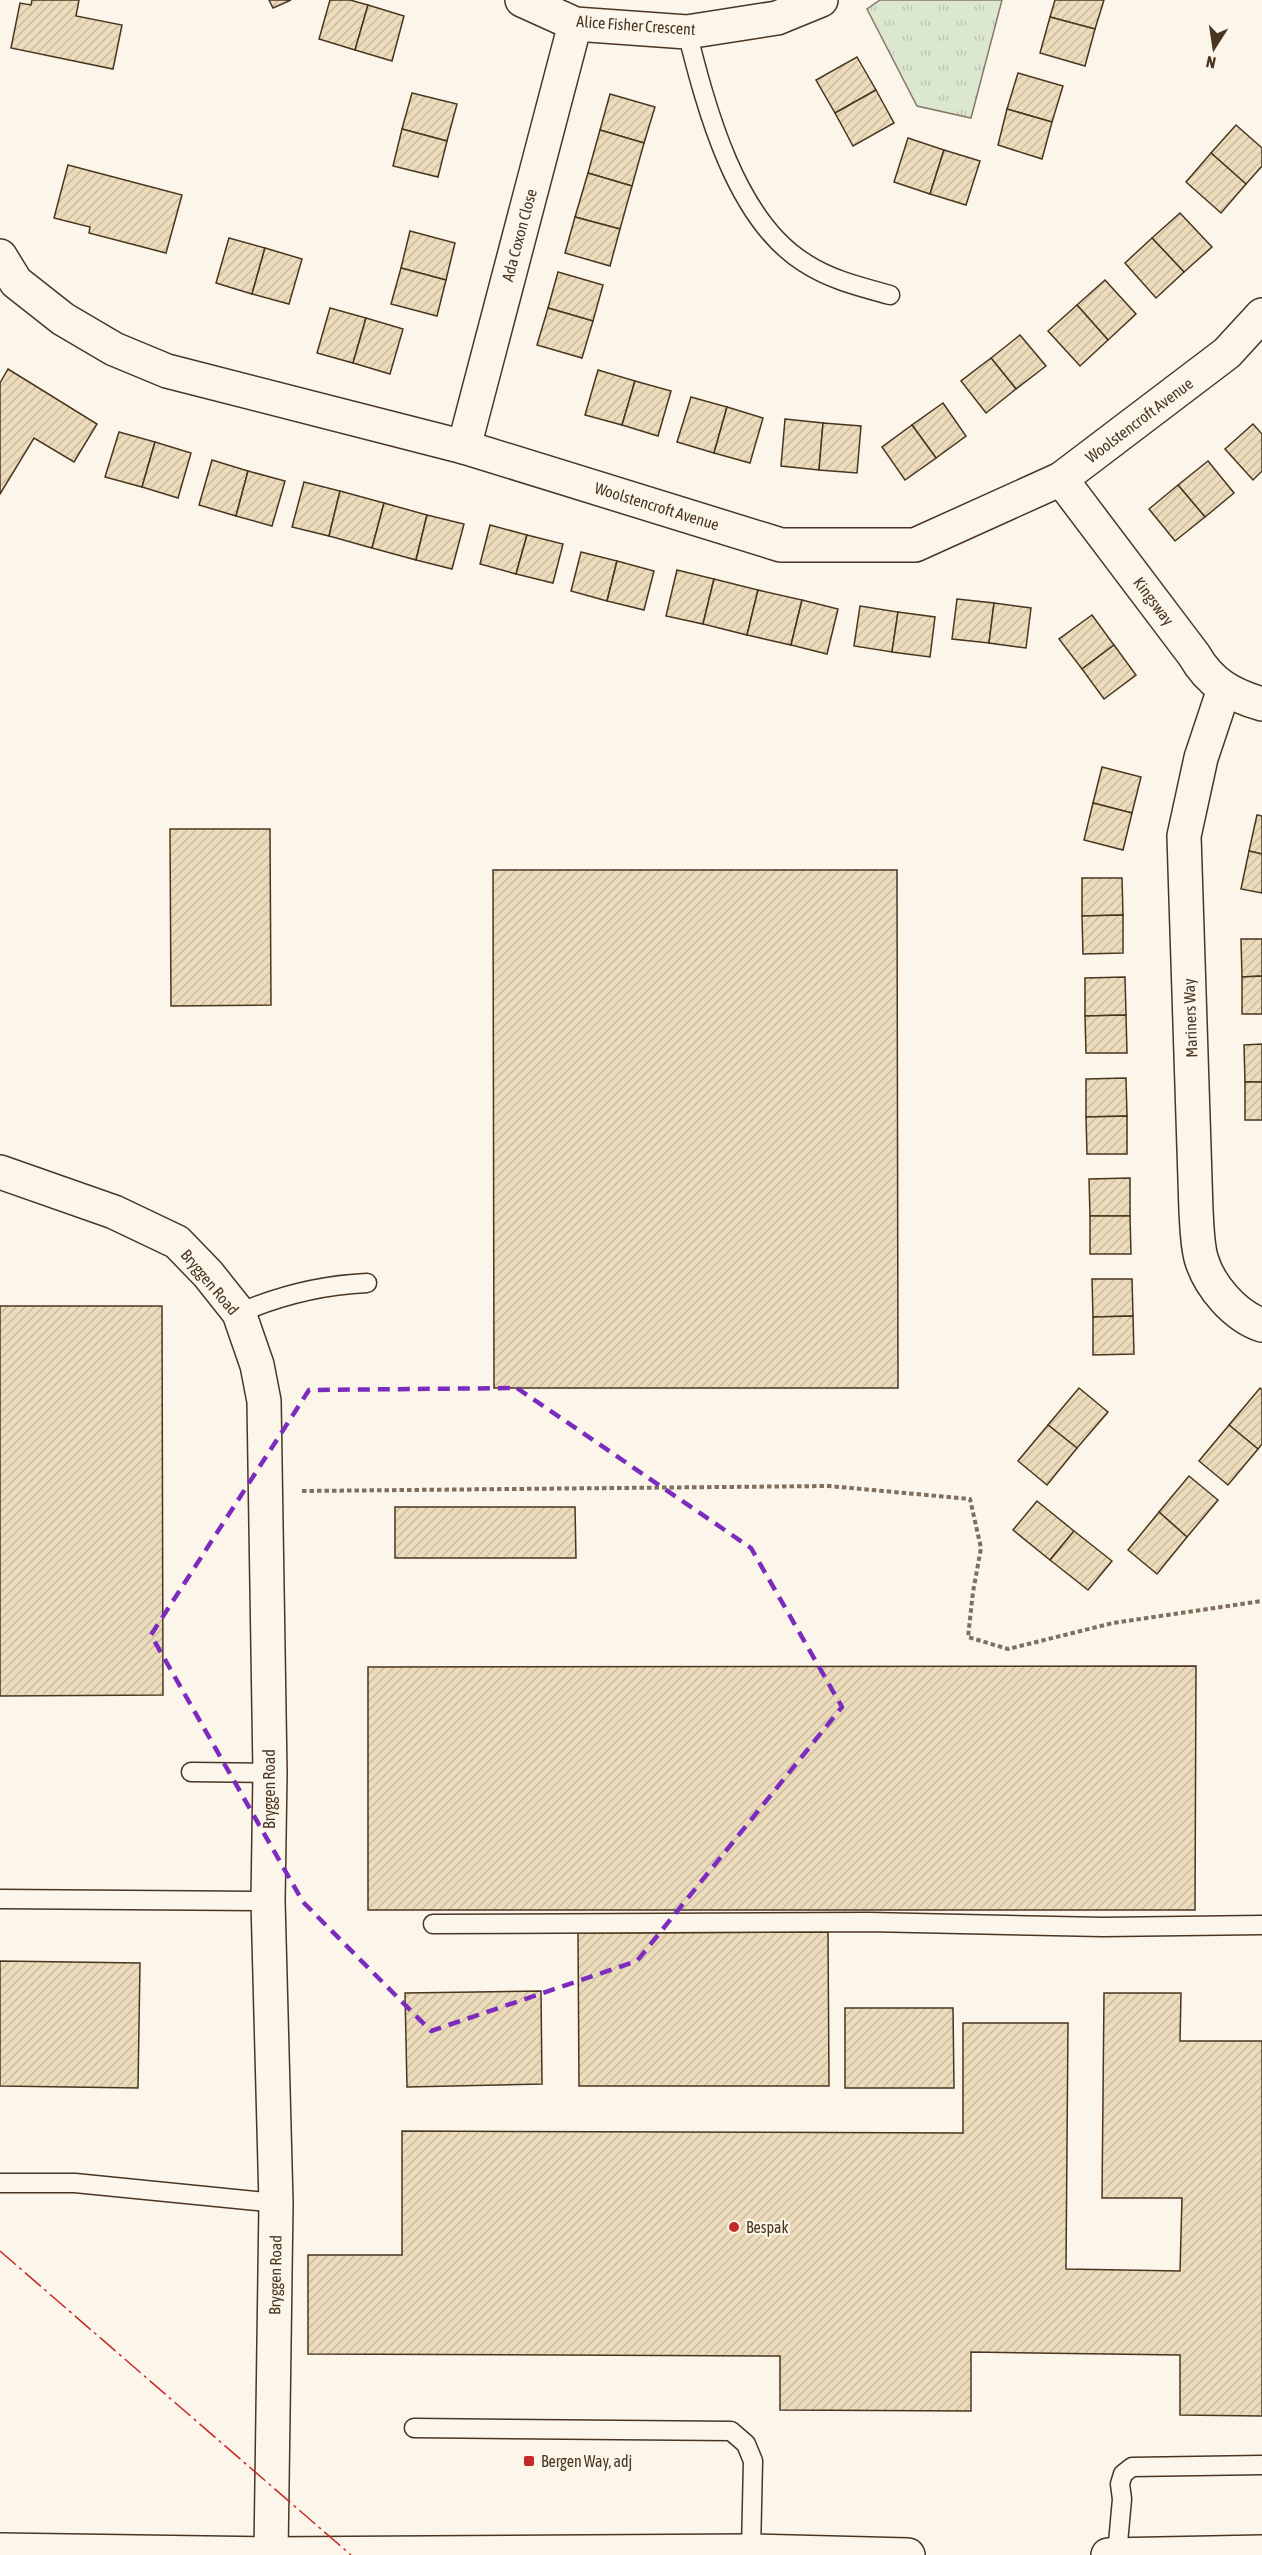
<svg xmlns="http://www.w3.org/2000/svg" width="1262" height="2555" font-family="'Asap Condensed',sans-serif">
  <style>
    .grass { fill: url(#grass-tufts); stroke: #887966; stroke-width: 1.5 }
    .building { fill: url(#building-hatch); stroke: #4a3520; stroke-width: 1.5 }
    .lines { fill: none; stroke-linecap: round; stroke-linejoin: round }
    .service-casing { stroke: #4a3520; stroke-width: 21 }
    .minor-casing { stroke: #4a3520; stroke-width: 36 }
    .path { stroke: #7f6f5c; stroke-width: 4; stroke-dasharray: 4.5 3; stroke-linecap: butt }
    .service { stroke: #fbf6e9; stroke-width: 18 }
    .minor { stroke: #fbf6e9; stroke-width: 33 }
    .power { stroke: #c62828; stroke-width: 1.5; stroke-dasharray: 21 4.5 3 4.5; stroke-linecap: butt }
    .marked { fill: none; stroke: #7b2cbf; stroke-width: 4.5; stroke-dasharray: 12 8; stroke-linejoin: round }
    .poi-dot { fill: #c62828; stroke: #fbf6e9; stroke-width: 2 }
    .labels { text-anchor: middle; stroke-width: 4.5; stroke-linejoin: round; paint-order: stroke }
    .street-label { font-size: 16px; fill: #4a3520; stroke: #fbf6e9 }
    .poi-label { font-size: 16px; fill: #4a3520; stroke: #fbf6e9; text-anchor: start }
  </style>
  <defs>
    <pattern id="grass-tufts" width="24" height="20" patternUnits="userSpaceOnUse" patternTransform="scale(1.5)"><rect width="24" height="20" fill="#dce7d0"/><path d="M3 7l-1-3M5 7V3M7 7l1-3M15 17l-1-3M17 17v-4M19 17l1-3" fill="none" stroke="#bec7b2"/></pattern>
    <pattern id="building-hatch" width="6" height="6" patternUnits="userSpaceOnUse" patternTransform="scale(1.5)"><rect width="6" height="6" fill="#ecdcbc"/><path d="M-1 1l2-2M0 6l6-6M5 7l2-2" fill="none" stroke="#ccbda1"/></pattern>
  </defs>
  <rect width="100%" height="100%" fill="#fbf6e9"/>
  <polygon class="grass" points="880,0 1002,0 971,118 917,106 867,9"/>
  <g class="building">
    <polygon points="32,0 79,0 76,16 122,25 113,69 11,48 20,3 31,5"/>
    <polygon points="269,0 291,0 273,8"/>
    <polygon points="330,0 350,0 368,5 355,50 319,39"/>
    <polygon points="1055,0 1104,0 1095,29 1050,17"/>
    <polygon points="368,5 404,16 392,61 355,50"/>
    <polygon points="1050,17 1095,29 1085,66 1040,53"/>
    <polygon points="857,57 876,90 835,113 816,80"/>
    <polygon points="1018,73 1063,86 1052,122 1007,109"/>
    <polygon points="876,90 894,123 853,146 835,113"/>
    <polygon points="412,93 457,104 447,141 402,129"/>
    <polygon points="610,94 655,107 644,143 600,130"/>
    <polygon points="1007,109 1052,122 1042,159 998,145"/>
    <polygon points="1236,125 1262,148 1262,166 1246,184 1211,153"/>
    <polygon points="402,129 447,141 438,177 393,166"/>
    <polygon points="600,130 644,143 632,186 588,173"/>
    <polygon points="908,138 944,150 930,194 894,182"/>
    <polygon points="944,150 980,161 966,205 930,194"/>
    <polygon points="1211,153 1246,184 1221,213 1186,182"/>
    <polygon points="68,165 182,195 166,253 89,233 90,227 54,218"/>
    <polygon points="588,173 632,186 620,229 575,217"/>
    <polygon points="1180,213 1212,247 1184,272 1152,238"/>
    <polygon points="575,217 620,229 610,266 565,253"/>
    <polygon points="410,231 455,243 446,280 401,268"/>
    <polygon points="229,238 265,248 252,294 216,283"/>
    <polygon points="1152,238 1184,272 1156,298 1125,263"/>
    <polygon points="265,248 302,259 289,304 252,294"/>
    <polygon points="401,268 446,280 437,316 391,304"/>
    <polygon points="558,272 603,285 593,321 548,308"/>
    <polygon points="1105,280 1136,314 1108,340 1077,305"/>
    <polygon points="1077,305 1108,340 1080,366 1048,331"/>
    <polygon points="330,308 366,318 353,363 317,353"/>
    <polygon points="548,308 593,321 582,358 537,345"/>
    <polygon points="366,318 403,329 390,374 353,363"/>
    <polygon points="1020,335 1046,366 1016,389 991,358"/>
    <polygon points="991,358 1016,389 986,413 961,381"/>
    <polygon points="8,369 97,424 74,462 34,438 0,494 0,383"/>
    <polygon points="598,370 635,381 622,425 585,415"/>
    <polygon points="635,381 671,391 658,436 622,425"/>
    <polygon points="691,397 727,407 714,453 677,442"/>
    <polygon points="943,403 966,436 936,458 912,425"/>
    <polygon points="727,407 763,418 750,463 714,453"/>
    <polygon points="785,419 823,423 819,470 781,466"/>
    <polygon points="823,423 861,426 857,473 819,470"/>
    <polygon points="1253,424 1262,434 1262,471 1253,480 1225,449"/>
    <polygon points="912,425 936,458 905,480 882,447"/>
    <polygon points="119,432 155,442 142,487 105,477"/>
    <polygon points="155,442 191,453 178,498 142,487"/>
    <polygon points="212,460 248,471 236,516 199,505"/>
    <polygon points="1208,461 1234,493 1205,517 1178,485"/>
    <polygon points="248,471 285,481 272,526 236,516"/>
    <polygon points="304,482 340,491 329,536 292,527"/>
    <polygon points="1178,485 1205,517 1175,541 1149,509"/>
    <polygon points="340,491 384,503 372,548 329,536"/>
    <polygon points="384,503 427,515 416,560 372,548"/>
    <polygon points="427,515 464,524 452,569 416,560"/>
    <polygon points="490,525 527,535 516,574 480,564"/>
    <polygon points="527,535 563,544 553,583 516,574"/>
    <polygon points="581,552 617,561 607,601 571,591"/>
    <polygon points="617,561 654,571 644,610 607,601"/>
    <polygon points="677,570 714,579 703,624 666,616"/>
    <polygon points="714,579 758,590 747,635 703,624"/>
    <polygon points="758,590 802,600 791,645 747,635"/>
    <polygon points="957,599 994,603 989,643 952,639"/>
    <polygon points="802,600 838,609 827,654 791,645"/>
    <polygon points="994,603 1031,608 1026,648 989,643"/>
    <polygon points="860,606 898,612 892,652 854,646"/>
    <polygon points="898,612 935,617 930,657 892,652"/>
    <polygon points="1092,615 1114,645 1082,669 1059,639"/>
    <polygon points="1114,645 1136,675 1104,699 1082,669"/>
    <polygon points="1102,767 1141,777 1132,813 1093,803"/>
    <polygon points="1093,803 1132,813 1123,850 1084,840"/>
    <polygon points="1257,815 1262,816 1262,854 1249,851"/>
    <polygon points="170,829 270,829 271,1005 171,1006"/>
    <polygon points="1249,851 1262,854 1262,893 1241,889"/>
    <polygon points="493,870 897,870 898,1388 494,1388"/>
    <polygon points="1082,878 1122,878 1123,915 1082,916"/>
    <polygon points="1123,915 1123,953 1083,954 1082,916"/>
    <polygon points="1241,939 1262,939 1262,976 1242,977"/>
    <polygon points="1262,976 1262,1014 1242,1014 1242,977"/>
    <polygon points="1125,977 1126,1015 1085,1016 1085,978"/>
    <polygon points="1126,1015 1127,1053 1086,1053 1085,1016"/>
    <polygon points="1262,1044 1262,1082 1245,1082 1244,1045"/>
    <polygon points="1126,1078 1127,1116 1086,1117 1086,1079"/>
    <rect x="1245" y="1082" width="17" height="38"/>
    <polygon points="1127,1116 1127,1154 1087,1154 1086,1117"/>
    <polygon points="1130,1178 1130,1216 1090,1216 1089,1179"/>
    <polygon points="1090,1216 1130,1216 1131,1254 1090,1254"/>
    <polygon points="1092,1279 1132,1279 1133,1316 1093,1317"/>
    <polygon points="0,1306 162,1306 163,1695 0,1696"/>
    <polygon points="1133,1316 1134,1354 1093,1355 1093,1317"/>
    <polygon points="1079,1388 1108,1412 1077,1448 1048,1425"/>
    <polygon points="1260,1388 1262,1390 1262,1444 1258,1449 1229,1425"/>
    <polygon points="1048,1425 1077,1448 1047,1485 1018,1461"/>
    <polygon points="1229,1425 1258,1449 1228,1485 1199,1461"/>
    <polygon points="1189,1476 1218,1500 1187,1537 1159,1512"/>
    <polygon points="1037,1501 1074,1531 1050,1560 1013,1530"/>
    <polygon points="395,1507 575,1507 576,1558 395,1558"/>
    <polygon points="1159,1512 1187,1537 1157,1574 1128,1550"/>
    <polygon points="1074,1531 1112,1561 1088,1590 1050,1560"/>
    <polygon points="1196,1666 1195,1910 368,1910 368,1667"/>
    <polygon points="828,1932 829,2086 579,2086 578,1933"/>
    <polygon points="0,1961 140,1963 138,2088 0,2086"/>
    <polygon points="541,1991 542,2084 407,2087 405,1993"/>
    <polygon points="1104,1993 1181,1993 1180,2041 1262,2041 1262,2416 1180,2415 1180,2355 971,2352 971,2411 780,2410 780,2356 308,2354 308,2255 402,2255 402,2131 963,2133 963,2023 1068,2023 1066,2269 1180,2271 1182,2198 1102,2198"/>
    <polygon points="845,2008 953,2008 954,2088 845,2088"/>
  </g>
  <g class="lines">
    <defs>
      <g id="service">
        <path d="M687,32C706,107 735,220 805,263C831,280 861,287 890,295"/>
        <path d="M239,1313C281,1295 321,1285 367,1283"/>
        <polyline points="191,1772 270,1773"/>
        <polyline points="0,1899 268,1901"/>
        <polyline points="433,1924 869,1922 1103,1927 1262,1925"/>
        <polyline points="0,2183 75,2183 276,2203"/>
        <polyline points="414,2428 731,2431 746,2444 753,2461 751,2551"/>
        <polyline points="1117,2554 1122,2499 1120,2484 1123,2474 1132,2467 1262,2465"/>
      </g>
      <g id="minor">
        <polyline points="522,0 575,24 687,32 777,18 821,0"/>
        <polyline points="0,256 16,282 63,319 114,349 167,371 464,447 781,545 915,545 1061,479 1227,353 1262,315"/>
        <polyline points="464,447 575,24"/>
        <path d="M1061,479L1194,655C1210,683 1231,695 1262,704"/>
        <path d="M1224,689L1201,758L1184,836L1196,1211C1197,1226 1197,1243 1201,1258C1209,1286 1235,1316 1262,1325"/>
        <polyline points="0,1172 114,1212 177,1242 208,1274 239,1313 257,1365 264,1401 270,1773 268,1901 276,2203 271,2554"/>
        <polyline points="0,2550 271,2554 751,2551 908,2555"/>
        <polyline points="1108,2555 1262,2552"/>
      </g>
    </defs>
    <use href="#service" class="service-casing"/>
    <use href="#minor" class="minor-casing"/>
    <polyline class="path" points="302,1491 829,1486 970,1499 981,1548 973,1592 968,1637 1008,1649 1113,1623 1262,1601"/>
    <use href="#service" class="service"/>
    <use href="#minor" class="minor"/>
    <polyline class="power" points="0,2251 351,2555"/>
  </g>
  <path class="marked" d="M517,1388L751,1548L842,1707L637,1961L431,2031L303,1902L151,1635L309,1390Z"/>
  <g class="poi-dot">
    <circle cx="734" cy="2227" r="6"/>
    <rect x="523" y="2455" width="12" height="12" rx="3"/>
  </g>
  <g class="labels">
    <g class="street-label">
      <text transform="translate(636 25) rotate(4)" y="6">Alice Fisher Crescent</text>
      <text transform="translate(519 235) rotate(-75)" y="6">Ada Coxon Close</text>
      <text transform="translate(1139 420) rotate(-37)" y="6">Woolstencroft Avenue</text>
      <text transform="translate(657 506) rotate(17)" y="6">Woolstencroft Avenue</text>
      <text transform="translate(1154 601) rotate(53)" y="6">Kingsway</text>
      <text transform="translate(1190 1018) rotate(-92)" y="6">Mariners Way</text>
      <text transform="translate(210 1282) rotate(50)" y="6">Bryggen Road</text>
      <text transform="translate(269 1789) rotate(-90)" y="6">Bryggen Road</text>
      <text transform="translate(275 2275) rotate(-89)" y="6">Bryggen Road</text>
    </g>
    <g class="poi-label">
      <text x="746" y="2233">Bespak</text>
      <text x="541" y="2467">Bergen Way, adj</text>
    </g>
  </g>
  <g transform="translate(1214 48) rotate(192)" stroke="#fbf6e9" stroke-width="4.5" paint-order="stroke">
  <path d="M0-4.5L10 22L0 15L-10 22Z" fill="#4a3520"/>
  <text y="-9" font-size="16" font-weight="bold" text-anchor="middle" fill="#4a3520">N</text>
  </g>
</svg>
